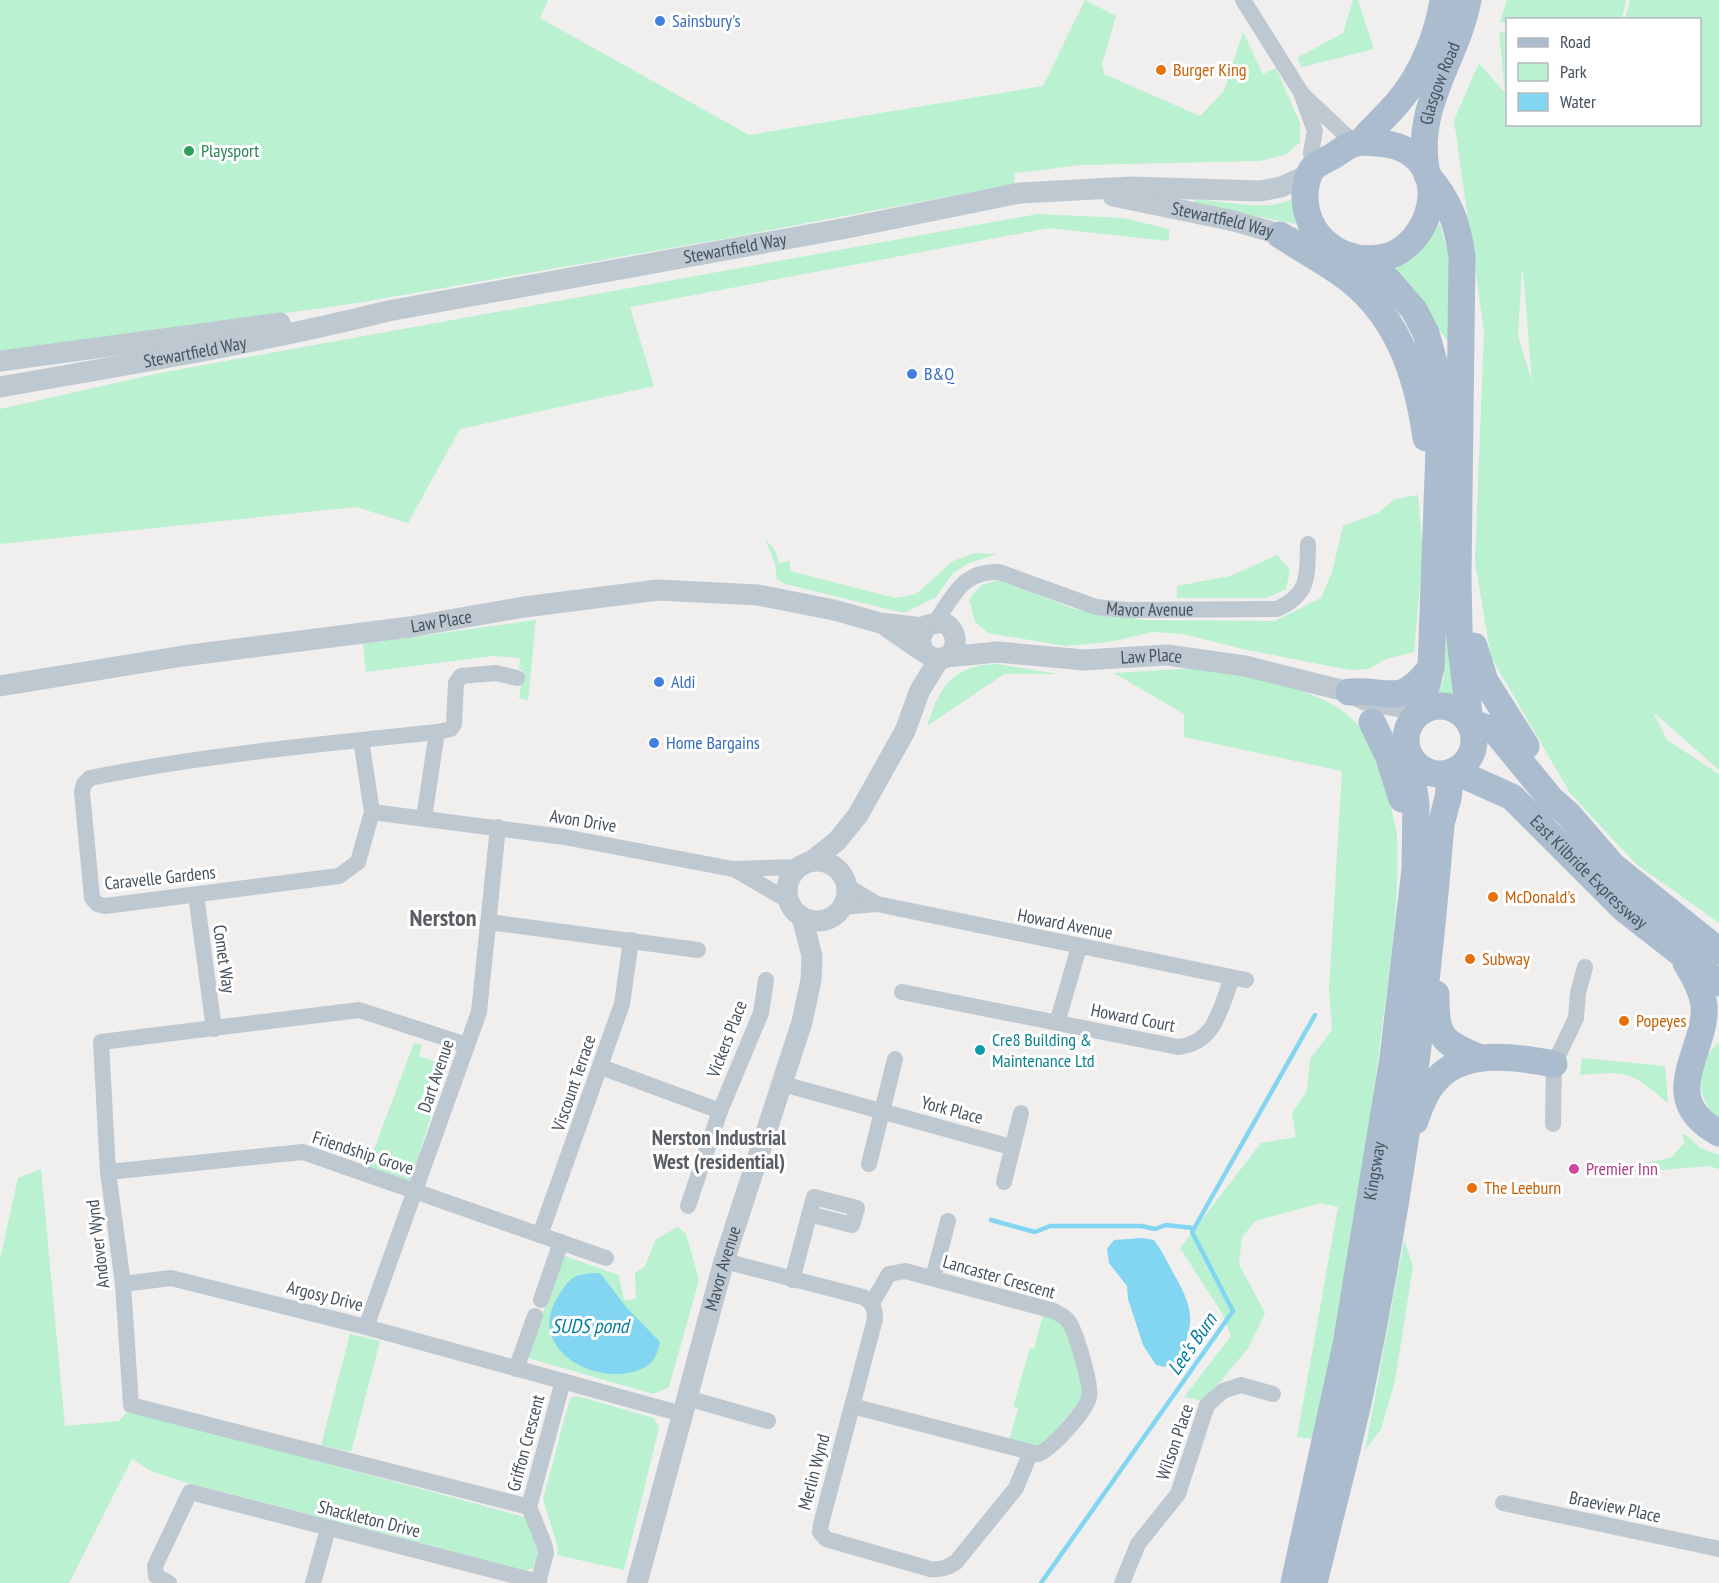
<svg xmlns="http://www.w3.org/2000/svg" width="1719" height="1583" font-family="'PT Sans Narrow',sans-serif">
  <style>
    .green { fill: #b9f1d1; fill-rule: evenodd }
    .water { fill: #83d6f1 }
    .lines { fill: none; stroke-linecap: round; stroke-linejoin: round }
    .stream { stroke: #83d6f1; stroke-width: 4.5 }
    .minor { stroke: #bdc8d1; stroke-width: 16 }
    .tertiary { stroke: #bdc8d1; stroke-width: 21 }
    .primary { stroke: #acbccf; stroke-width: 27 }
    .shop-dot { fill: #3f7fe0; stroke: #fff; stroke-width: 2 }
    .food-dot { fill: #e8710a; stroke: #fff; stroke-width: 2 }
    .leisure-dot { fill: #2e9e5b; stroke: #fff; stroke-width: 2 }
    .culture-dot { fill: #0f9aa8; stroke: #fff; stroke-width: 2 }
    .hotel-dot { fill: #d1479c; stroke: #fff; stroke-width: 2 }
    .labels { text-anchor: middle; stroke-width: 6; stroke-linejoin: round; paint-order: stroke }
    .shop-label { font-size: 18px; fill: #366cbe; stroke: #fff; text-anchor: start }
    .food-label { font-size: 18px; fill: #c56008; stroke: #fff; text-anchor: start }
    .street-label { font-size: 18px; fill: #45515d; stroke: #fff }
    .leisure-label { font-size: 18px; fill: #27864d; stroke: #fff; text-anchor: start }
    .culture-label { font-size: 18px; fill: #0d838f; stroke: #fff; text-anchor: start }
    .hotel-label { font-size: 18px; fill: #b23c85; stroke: #fff; text-anchor: start }
    .water-label { font-size: 20px; font-style: italic; fill: #047ba1; stroke: #fff }
    .quarter-label { font-size: 21px; font-weight: bold; fill: #5a5e63; stroke: #fff }
    .district-label { font-size: 24px; font-weight: bold; fill: #5a5e63; stroke: #fff }
  </style>
  <rect width="100%" height="100%" fill="#f1eeee"/>
  <g class="green">
    <polygon points="0,0 548,0 540,18 749,135 1043,86 1085,0 1116,16 1102,64 1104,74 1200,116 1224,91 1243,32 1263,74 1276,68 1300,123 1300,142 1287,154 1260,161 1081,165 1015,173 1014,184 728,238 357,303 0,353"/>
    <polygon points="1353,0 1358,0 1374,49 1302,67 1297,58 1343,33"/>
    <polygon points="1507,0 1626,0 1622,19 1508,20 1507,23 1500,22"/>
    <path d="M1630,0H1719V770L1653,712L1667,740L1719,774V923L1636,864L1570,793L1491,657L1475,562L1484,331L1454,120L1479,63L1505,93L1499,32L1507,33L1508,124H1700V20L1625,19ZM1522,270H1523L1532,381L1518,336Z"/>
    <path d="M1195,199C1219,201 1272,212 1291,199L1296,224L1194,204Z"/>
    <polygon points="1038,214 1123,218 1169,229 1169,241 1049,228 630,307 654,386 460,429 408,523 356,507 0,544 0,409 160,373"/>
    <polygon points="1440,224 1454,273 1448,341 1388,267"/>
    <polygon points="1418,495 1423,553 1414,652 1386,659 1368,669 1350,670 1247,650 1183,634 1152,632 1110,642 1066,646 988,633 975,622 969,599 981,585 999,580 1074,609 1145,620 1275,621 1321,598 1332,572 1343,526 1378,513 1395,499"/>
    <polygon points="765,539 775,550 779,563 790,561 790,571 895,598 916,594 953,561 975,553 997,554 969,563 953,573 936,597 904,613 785,584 777,579 775,564"/>
    <polygon points="1277,555 1290,570 1286,589 1267,598 1177,598 1177,586 1230,576"/>
    <polygon points="1445,612 1456,703 1445,697 1435,698 1444,678"/>
    <polygon points="536,620 528,700 519,698 523,670 519,669 520,658 493,656 366,672 363,644"/>
    <path d="M997,664L1059,674H1004L927,726C940,687 952,665 997,664Z"/>
    <path d="M1195,668C1243,675 1325,686 1359,726C1373,744 1395,814 1397,837C1400,900 1390,965 1382,1027C1366,1166 1341,1302 1315,1439L1297,1437L1338,1207L1321,1203L1255,1221L1242,1237L1239,1264L1265,1313L1249,1347L1204,1401L1184,1397L1231,1336L1222,1313L1180,1248L1261,1143L1296,1137L1292,1113L1307,1091L1310,1059L1332,1030L1329,989L1342,771L1184,737V714L1114,673Z"/>
    <path d="M1719,1042V1119C1705,1109 1695,1082 1702,1066C1706,1056 1712,1049 1719,1042Z"/>
    <polygon points="414,1043 422,1045 419,1056 436,1062 440,1051 450,1055 410,1183 367,1168"/>
    <path d="M1582,1058L1665,1066L1668,1103C1630,1071 1630,1071 1580,1075Z"/>
    <polygon points="1685,1134 1700,1148 1719,1155 1719,1169 1709,1166 1626,1173 1626,1166 1671,1158 1685,1142 1682,1136"/>
    <path d="M41,1169L65,1426L119,1421L126,1413H140L525,1517C532,1532 544,1554 532,1569L525,1570L184,1482L151,1471L132,1459L69,1583H0V1259L18,1178Z"/>
    <polygon points="678,1227 686,1234 699,1280 669,1387 653,1394 528,1358 562,1255 619,1275 624,1300 636,1299 635,1273 645,1266 656,1239"/>
    <polygon points="1404,1240 1413,1266 1395,1381 1381,1429 1365,1451"/>
    <polygon points="1043,1315 1059,1321 1068,1331 1085,1389 1080,1401 1042,1446 1037,1448 1009,1441 1018,1408 1013,1407 1030,1348 1034,1349"/>
    <polygon points="350,1334 380,1341 351,1452 321,1445"/>
    <polygon points="577,1396 654,1418 659,1428 624,1570 557,1555 558,1548 543,1499 570,1398"/>
  </g>
  <g class="water">
    <path d="M1142,1238L1154,1240C1163,1252 1168,1264 1175,1276C1196,1313 1194,1326 1176,1364L1166,1367L1156,1365L1143,1345L1128,1299L1127,1286L1109,1263L1107,1249L1114,1240Z"/>
    <path d="M600,1273L627,1308L660,1342C658,1351 655,1361 647,1366C606,1392 521,1352 559,1295C572,1274 577,1274 600,1273Z"/>
  </g>
  <g class="lines">
    <g class="stream">
      <polyline points="991,1220 1035,1232 1050,1226 1141,1226 1155,1229 1166,1225 1193,1228"/>
      <polyline points="1041,1583 1233,1311 1192,1232 1315,1015"/>
    </g>
    <g class="minor">
      <polyline points="1243,0 1302,94 1354,143"/>
      <polyline points="1302,95 1315,131 1311,152 1313,168"/>
      <path id="s1" d="M936,621C955,594 962,571 999,572L1096,607L1127,610L1277,609C1310,594 1307,577 1308,544"/>
      <path d="M361,740L372,812L358,862L339,876L105,906L97,904L92,898L82,792L84,784L90,778C203,755 322,744 437,732"/>
      <polyline points="372,812 564,837 733,869 799,867"/>
      <polyline points="424,818 437,732 451,729 454,724 456,683 461,676 496,673 517,678"/>
      <polyline points="736,870 789,901"/>
      <polyline points="847,886 877,904 1246,980"/>
      <polyline points="196,895 214,1029"/>
      <polyline points="842,907 877,904"/>
      <polyline points="489,922 698,950"/>
      <path d="M902,992L1178,1047C1216,1043 1220,1008 1232,978"/>
      <polyline points="1057,1023 1079,947"/>
      <polyline points="467,1045 359,1010 101,1042 108,1172 123,1284 131,1405 529,1507"/>
      <polyline points="601,1067 720,1111"/>
      <polyline points="783,1084 1011,1147"/>
      <polyline points="1553,1124 1554,1064 1576,1018 1578,993 1585,967"/>
      <polyline points="869,1164 895,1059"/>
      <polyline points="108,1172 303,1152 606,1258"/>
      <polyline points="1004,1182 1021,1113"/>
      <polyline points="688,1206 720,1111 761,1013 766,980"/>
      <polyline points="540,1235 622,1004 631,940"/>
      <path d="M724,1261L863,1297C873,1302 875,1309 875,1319L821,1524L820,1532L826,1539L930,1569C941,1570 947,1568 956,1562L1016,1488L1030,1454"/>
      <polyline points="933,1278 948,1221"/>
      <polyline points="792,1280 814,1197 857,1208 852,1225 809,1214"/>
      <polyline points="123,1284 171,1278 366,1327 682,1414"/>
      <polyline points="541,1300 561,1242"/>
      <polyline points="366,1327 479,1012 498,827"/>
      <polyline points="516,1369 535,1316"/>
      <polyline points="687,1398 768,1421"/>
      <path d="M852,1406L1038,1454C1051,1450 1086,1411 1089,1397C1092,1385 1076,1333 1069,1322C1065,1316 1059,1314 1054,1311L905,1271L889,1274L872,1303"/>
      <polyline points="1503,1503 1719,1549"/>
      <polyline points="169,1583 156,1576 155,1566 190,1492 539,1582"/>
      <polyline points="313,1583 328,1529"/>
      <polyline points="538,1583 546,1553 544,1544 529,1507 563,1381"/>
      <polyline points="1122,1583 1138,1544 1178,1494 1207,1405 1223,1391 1241,1385 1273,1394"/>
    </g>
    <g class="tertiary">
      <path id="s2" d="M1113,196L1234,221L1293,238"/>
      <polyline points="0,361 280,323"/>
      <path id="s3" d="M0,387C130,364 260,343 388,311L847,228L1020,193L1131,187L1260,191L1281,187L1310,174"/>
      <path d="M886,626C894,631 929,657 934,658C958,663 963,630 942,622L927,625L920,638L922,648"/>
      <path id="s4" d="M945,657L998,652L1084,660L1167,655L1245,666L1349,692L1365,700L1420,711"/>
      <path id="s5" d="M0,686L183,656L410,627L524,607L658,590L758,595L834,610L880,623L924,628"/>
      <polyline points="812,861 837,841 858,815 905,731 920,690 940,658"/>
      <circle cx="817" cy="891" r="30"/>
      <path id="s6" d="M637,1583L724,1261L802,1022L811,980L812,956L802,917"/>
    </g>
    <g class="primary">
      <path d="M1361,142C1379,143 1398,143 1413,155C1451,184 1424,252 1380,258C1340,264 1304,236 1305,194C1305,186 1308,174 1313,168C1319,163 1327,159 1333,156C1342,150 1350,143 1361,142Z"/>
      <path d="M1361,142C1373,127 1387,116 1399,101C1422,74 1438,34 1443,0"/>
      <path id="s7" d="M1426,169C1415,104 1456,61 1468,0"/>
      <path d="M1427,175C1449,200 1458,224 1462,257L1458,576L1459,631L1470,722"/>
      <path d="M1280,235C1300,248 1320,259 1339,272C1396,310 1417,373 1426,438"/>
      <polyline points="1360,259 1388,280 1414,310 1426,333 1437,373 1439,450 1431,668 1420,711"/>
      <polyline points="1474,646 1485,681 1526,746"/>
      <path d="M1349,692C1391,689 1399,708 1430,669"/>
      <circle cx="1440" cy="740" r="34"/>
      <polyline points="1372,722 1388,755 1402,799"/>
      <polyline points="1470,722 1495,731 1551,799 1568,814 1613,866 1719,951"/>
      <path id="s8" d="M1454,771L1512,797L1623,908L1719,983"/>
      <path d="M1686,963C1694,976 1702,990 1704,1005C1708,1050 1654,1098 1719,1133"/>
      <path d="M1436,994C1436,1036 1440,1042 1480,1058"/>
      <path d="M1415,1121C1420,1106 1426,1090 1437,1079C1465,1048 1518,1057 1554,1064"/>
      <path id="s9" d="M1294,1583L1346,1345L1393,1058L1415,869L1416,804L1409,755"/>
      <path d="M1314,1583C1329,1520 1346,1457 1360,1394C1399,1206 1426,1015 1441,824L1448,798L1451,772"/>
    </g>
  </g>
  <g class="shop-dot">
    <circle cx="660" cy="21" r="6"/>
    <circle cx="912" cy="374" r="6"/>
    <circle cx="659" cy="682" r="6"/>
    <circle cx="654" cy="743" r="6"/>
  </g>
  <g class="food-dot">
    <circle cx="1161" cy="70" r="6"/>
    <circle cx="1493" cy="897" r="6"/>
    <circle cx="1470" cy="959" r="6"/>
    <circle cx="1624" cy="1021" r="6"/>
    <circle cx="1472" cy="1188" r="6"/>
  </g>
  <circle class="leisure-dot" cx="189" cy="151" r="6"/>
  <circle class="culture-dot" cx="980" cy="1050" r="6"/>
  <circle class="hotel-dot" cx="1574" cy="1169" r="6"/>
  <g class="labels">
    <g class="shop-label">
      <text x="672" y="27">Sainsbury's</text>
      <text x="924" y="380">B&amp;Q</text>
      <text x="671" y="688">Aldi</text>
      <text x="666" y="749">Home Bargains</text>
    </g>
    <g class="food-label">
      <text x="1173" y="76">Burger King</text>
      <text x="1505" y="903">McDonald's</text>
      <text x="1482" y="965">Subway</text>
      <text x="1636" y="1027">Popeyes</text>
      <text x="1484" y="1194">The Leeburn</text>
    </g>
    <g class="street-label">
      <text dy="6" stroke="none"><textPath href="#s7" startOffset="88">Glasgow Road</textPath></text>
      <text dy="6" stroke="none"><textPath href="#s2" startOffset="112">Stewartfield Way</textPath></text>
      <text dy="6" stroke="none"><textPath href="#s3" startOffset="748">Stewartfield Way</textPath></text>
      <text dy="6" stroke="none"><textPath href="#s3" startOffset="198">Stewartfield Way</textPath></text>
      <text dy="6" stroke="none"><textPath href="#s1" startOffset="242">Mavor Avenue</textPath></text>
      <text dy="6" stroke="none"><textPath href="#s5" startOffset="446">Law Place</textPath></text>
      <text dy="6" stroke="none"><textPath href="#s4" startOffset="207">Law Place</textPath></text>
      <text transform="translate(583 821) rotate(9)" y="6">Avon Drive</text>
      <text dy="6" stroke="none"><textPath href="#s8" startOffset="171">East Kilbride Expressway</textPath></text>
      <text transform="translate(160 878) rotate(-6)" y="6">Caravelle Gardens</text>
      <text transform="translate(1065 924) rotate(11)" y="6">Howard Avenue</text>
      <text transform="translate(224 959) rotate(82)" y="6">Comet Way</text>
      <text transform="translate(1133 1018) rotate(11)" y="6">Howard Court</text>
      <text transform="translate(727 1039) rotate(-69)" y="6">Vickers Place</text>
      <text transform="translate(436 1076) rotate(-71)" y="6">Dart Avenue</text>
      <text transform="translate(574 1083) rotate(-71)" y="6">Viscount Terrace</text>
      <text transform="translate(952 1110) rotate(15)" y="6">York Place</text>
      <text transform="translate(363 1153) rotate(18)" y="6">Friendship Grove</text>
      <text dy="6" stroke="none"><textPath href="#s9" startOffset="420">Kingsway</textPath></text>
      <text transform="translate(98 1244) rotate(-97)" y="6">Andover Wynd</text>
      <text dy="6" stroke="none"><textPath href="#s6" startOffset="326">Mavor Avenue</textPath></text>
      <text transform="translate(999 1277) rotate(16)" y="6">Lancaster Crescent</text>
      <text transform="translate(325 1296) rotate(14)" y="6">Argosy Drive</text>
      <text transform="translate(1175 1442) rotate(-71)" y="6">Wilson Place</text>
      <text transform="translate(526 1443) rotate(-75)" y="6">Griffon Crescent</text>
      <text transform="translate(814 1472) rotate(-75)" y="6">Merlin Wynd</text>
      <text transform="translate(1615 1507) rotate(12)" y="6">Braeview Place</text>
      <text transform="translate(369 1519) rotate(14)" y="6">Shackleton Drive</text>
    </g>
    <g class="leisure-label">
      <text x="201" y="157">Playsport</text>
    </g>
    <g class="culture-label">
      <text x="992" y="1046">Cre8 Building &amp;<tspan x="992" dy="21">Maintenance Ltd</tspan></text>
    </g>
    <g class="hotel-label">
      <text x="1586" y="1175">Premier Inn</text>
    </g>
    <g class="water-label">
      <text x="590" y="1333">SUDS pond</text>
      <text transform="translate(1192 1344) rotate(-55)" y="7">Lee's Burn</text>
    </g>
    <g class="quarter-label">
      <text x="719" y="1145">Nerston Industrial<tspan x="719" dy="24">West (residential)</tspan></text>
    </g>
    <g class="district-label">
      <text x="443" y="926">Nerston</text>
    </g>
  </g>
  <rect x="1506" y="18" width="195" height="108" fill="#ffffff" stroke="#b5b9be" stroke-width="1.5"/>
  <rect x="1518" y="38" width="30" height="9" fill="#acbccf" stroke="#b5b9be" stroke-width="1.5"/>
  <text x="1560" y="48" font-size="18" fill="#45515d">Road</text>
  <rect x="1518" y="63" width="30" height="18" fill="#b9f1d1" stroke="#b5b9be" stroke-width="1.5"/>
  <text x="1560" y="78" font-size="18" fill="#45515d">Park</text>
  <rect x="1518" y="93" width="30" height="18" fill="#83d6f1" stroke="#b5b9be" stroke-width="1.5"/>
  <text x="1560" y="108" font-size="18" fill="#45515d">Water</text>
</svg>
